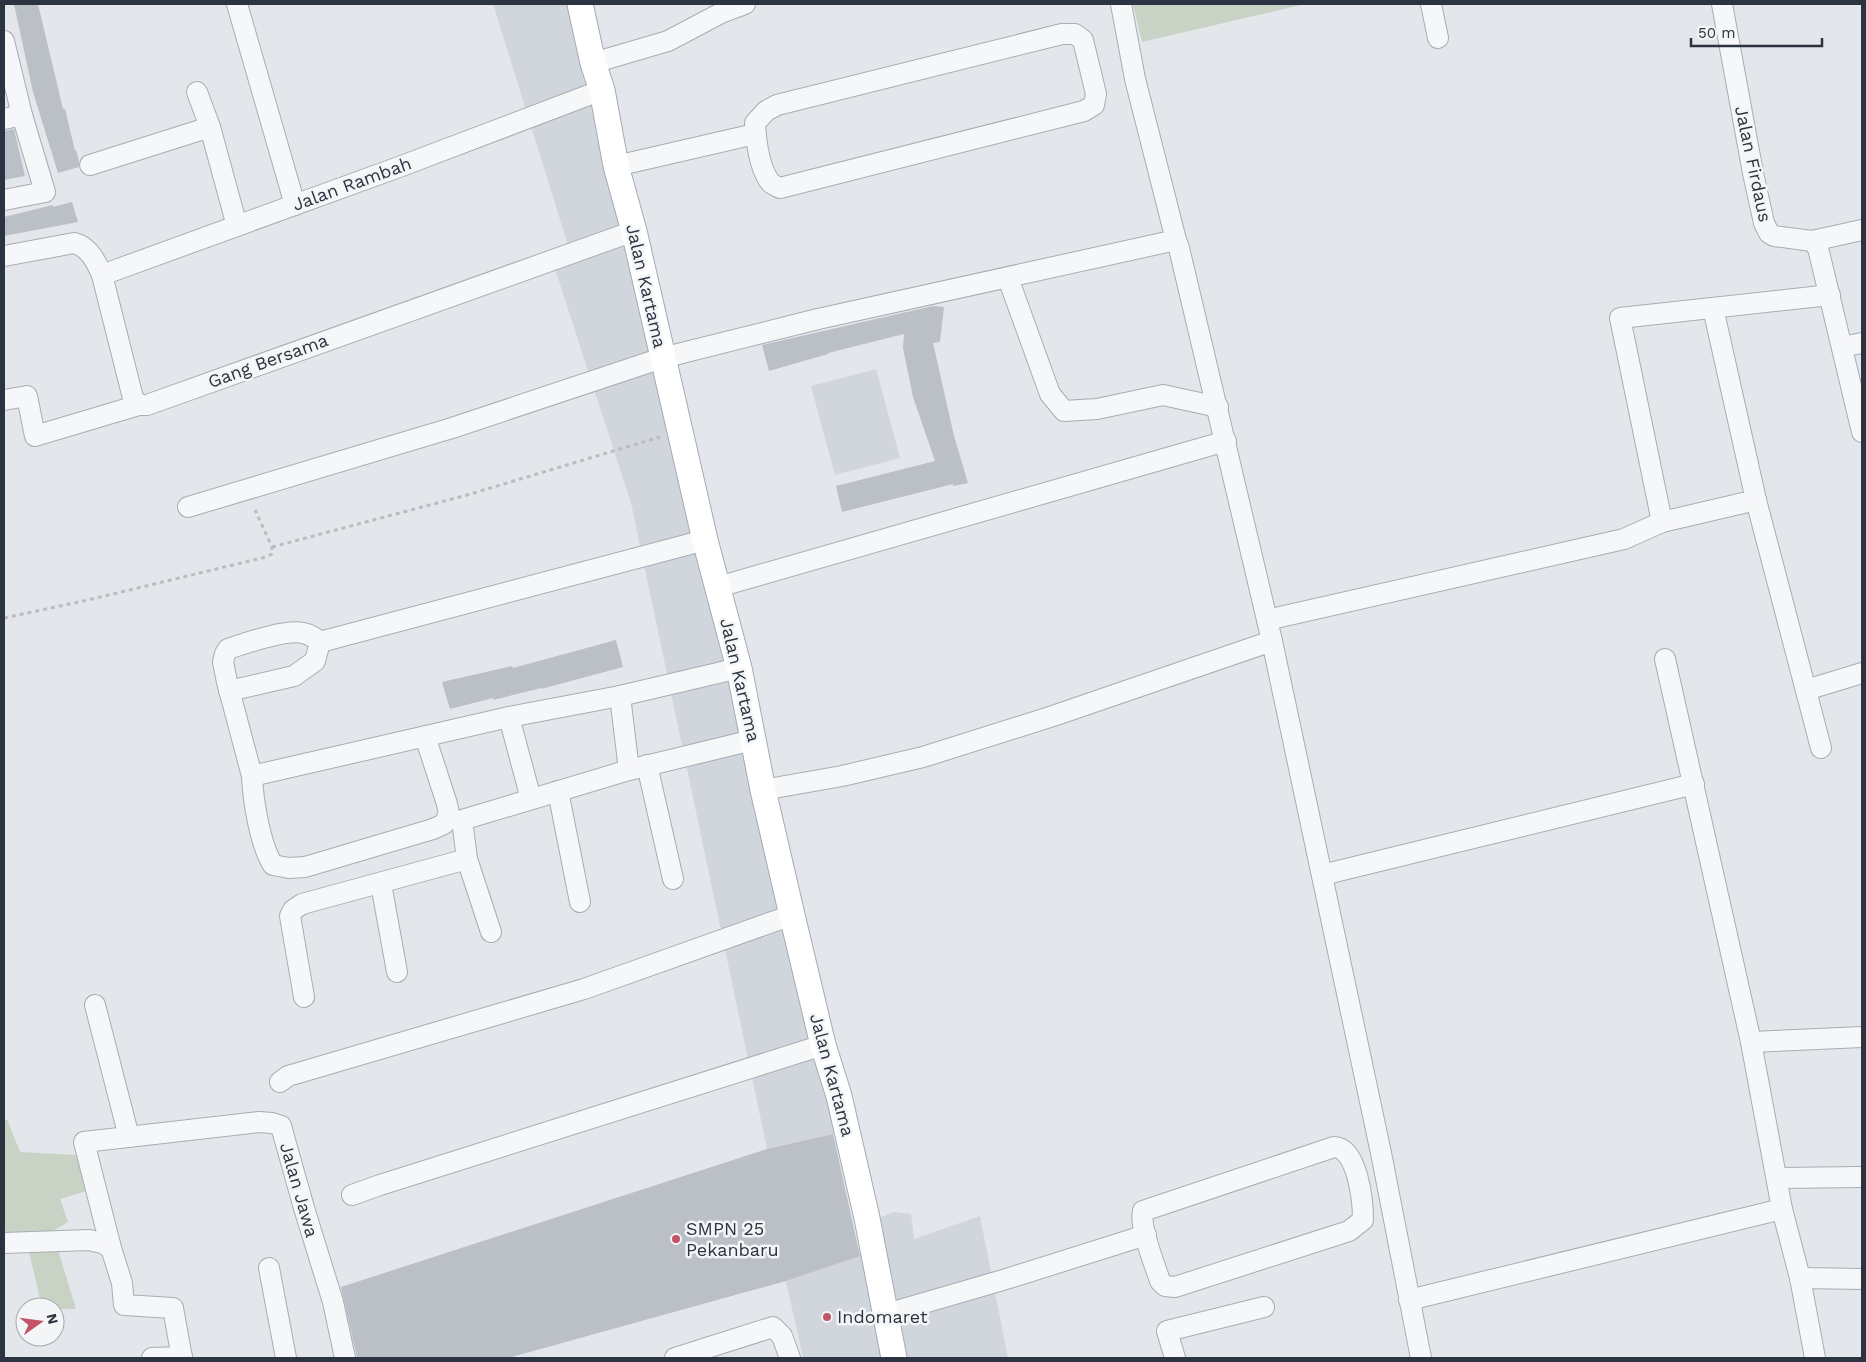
<svg xmlns="http://www.w3.org/2000/svg" width="1866" height="1362" font-family="'Work Sans',sans-serif">
  <style>
    .built { fill: #d1d5dc }
    .green { fill: #c9d3c5 }
    .building { fill: #bbbfc6 }
    .lines { fill: none; stroke-linecap: round; stroke-linejoin: round }
    .minor-casing { stroke: #a8adb4; stroke-width: 22 }
    .major-casing { stroke: #a3abb5; stroke-width: 27 }
    .path { stroke: #b9bcc1; stroke-width: 3; stroke-dasharray: 4 4; stroke-linecap: butt }
    .minor { stroke: #f6f7f8; stroke-width: 20 }
    .major { stroke: #fff; stroke-width: 25 }
    .poi-dot { fill: #c35467; stroke: #f3f5f7; stroke-width: 2 }
    .labels { text-anchor: middle; stroke-width: 5; stroke-linejoin: round; paint-order: stroke }
    .street-label { font-size: 18px; fill: #2c3441; stroke: #f3f5f7 }
    .poi-label { font-size: 18px; fill: #2c3441; stroke: #f3f5f7; text-anchor: start }
  </style>
  <rect width="100%" height="100%" fill="#e3e6ea"/>
  <g class="built">
    <polygon points="493,4 570,4 837,1133 767,1149 631,503 555,269 568,245"/>
    <polygon points="876,369 900,458 835,475 811,386"/>
    <polygon points="894,1212 911,1214 914,1239 980,1216 1008,1358 803,1358 786,1281 866,1253 861,1225"/>
  </g>
  <g class="green">
    <polygon points="1133,4 1305,4 1142,42"/>
    <polygon points="7,1119 20,1152 78,1155 87,1191 60,1199 68,1222 48,1234 4,1236 4,1122"/>
    <polygon points="58,1250 76,1309 55,1309 55,1307 42,1307 29,1252"/>
  </g>
  <g class="building">
    <polygon points="14,4 38,4 63,109 65,109 75,151 76,150 79,161 79,167 58,173 33,92"/>
    <polygon points="14,129 25,176 4,180 4,131"/>
    <polygon points="72,202 78,222 4,236 4,217 53,205 53,207"/>
    <polygon points="933,306 944,307 940,342 933,343 954,436 968,483 953,486 953,484 842,512 836,486 935,461 913,397 903,348 904,334 828,353 828,354 769,371 762,345"/>
    <polygon points="616,640 623,667 541,689 541,688 493,700 493,698 450,709 442,682 512,666 513,668"/>
    <polygon points="833,1134 860,1256 786,1281 508,1358 357,1358 341,1287 767,1149"/>
  </g>
  <g class="lines">
    <defs>
      <g id="minor">
        <polyline points="237,4 295,205"/>
        <polyline points="1121,4 1135,79 1176,240 1179,248 1272,641 1381,1153 1421,1358"/>
        <polyline points="1431,4 1438,38"/>
        <polyline points="1722,4 1753,173 1764,223 1769,233 1774,236 1812,241 1818,248 1862,432"/>
        <path d="M1062,34H1075L1083,40L1096,94L1094,105L1084,111L780,188C777,186 772,185 770,182C759,167 756,141 755,123L766,111L777,105Z"/>
        <polyline points="4,41 22,115 45,192 4,200"/>
        <polyline points="593,63 668,41 721,13 745,4"/>
        <polyline points="197,92 210,127"/>
        <polyline points="4,119 22,115"/>
        <polyline points="90,165 210,127 237,226"/>
        <polyline points="616,166 755,134"/>
        <polyline points="1812,241 1862,230"/>
        <path d="M4,256L74,243C89,247 96,261 102,275L133,398L139,405H147L634,231"/>
        <polyline points="102,275 399,167 602,90"/>
        <polyline points="1008,278 1050,394 1064,411 1097,409 1163,395 1218,407"/>
        <polyline points="1713,308 1756,500 1662,522 1620,318 1830,295"/>
        <polyline points="1842,347 1862,343"/>
        <polyline points="4,400 27,396 35,436 139,405"/>
        <polyline points="1756,500 1821,748"/>
        <polyline points="188,507 452,428 662,358 818,319 1176,240"/>
        <polyline points="718,587 1226,441"/>
        <polyline points="1267,620 1624,539 1662,522"/>
        <polyline points="320,642 705,540"/>
        <polyline points="1665,659 1751,1042 1782,1209 1800,1278 1815,1358"/>
        <polyline points="1806,690 1862,673"/>
        <polyline points="229,691 294,676 315,661 320,642"/>
        <polyline points="620,696 739,668"/>
        <polyline points="509,717 531,799"/>
        <path d="M425,736L447,804L449,814L444,824L433,829L305,867L289,868L273,865C260,845 253,800 252,776L509,717L620,696L629,770"/>
        <polyline points="647,765 673,879"/>
        <path d="M252,776L227,682L223,662L225,654L228,649C246,643 286,629 303,633C310,634 315,638 320,642"/>
        <polyline points="763,790 842,776 923,757 1053,716 1272,641"/>
        <polyline points="558,791 580,902"/>
        <polyline points="1322,875 1694,784"/>
        <polyline points="381,884 397,972"/>
        <polyline points="491,932 467,859 462,820 629,770 753,740"/>
        <polyline points="304,997 290,916 293,910 302,904 467,859"/>
        <polyline points="95,1005 129,1137"/>
        <polyline points="1751,1042 1862,1037"/>
        <polyline points="280,1082 288,1076 584,989 792,915"/>
        <path d="M1334,1147C1358,1148 1363,1202 1363,1220L1349,1231L1175,1287L1165,1286L1160,1281C1155,1265 1139,1227 1143,1211Z"/>
        <polyline points="1777,1178 1862,1177"/>
        <polyline points="352,1195 380,1185 823,1045"/>
        <polyline points="4,1243 89,1240 102,1243 111,1248"/>
        <polyline points="269,1268 286,1358"/>
        <polyline points="1800,1278 1862,1279"/>
        <polyline points="1409,1300 1782,1209"/>
        <polyline points="886,1314 1003,1280 1146,1235"/>
        <polyline points="152,1358 182,1357"/>
        <polyline points="182,1358 173,1308 124,1305 122,1283 111,1248 84,1142 259,1122 272,1123 281,1126 304,1208 333,1302 345,1358"/>
        <polyline points="675,1358 773,1327 782,1336 790,1358"/>
        <polyline points="1175,1358 1167,1331 1264,1307"/>
      </g>
      <polyline id="major" points="580,4 593,63 602,90 616,166 634,231 705,540 739,668 763,790 792,915 823,1045 839,1096 867,1218 894,1358"/>
    </defs>
    <use href="#minor" class="minor-casing"/>
    <use href="#major" class="major-casing"/>
    <g class="path">
      <polyline points="272,547 467,495 660,437"/>
      <polyline points="4,618 88,600 266,557 272,554 272,547 255,510"/>
    </g>
    <use href="#minor" class="minor"/>
    <use href="#major" class="major"/>
  </g>
  <g class="poi-dot">
    <circle cx="676" cy="1239" r="5"/>
    <circle cx="827" cy="1317" r="5"/>
  </g>
  <g class="labels">
    <g class="street-label">
      <text transform="translate(1753 164) rotate(78)" y="6">Jalan Firdaus</text>
      <text transform="translate(352 184) rotate(-20)" y="6">Jalan Rambah</text>
      <text transform="translate(646 286) rotate(77)" y="6">Jalan Kartama</text>
      <text transform="translate(268 361) rotate(-20)" y="6">Gang Bersama</text>
      <text transform="translate(740 680) rotate(77)" y="6">Jalan Kartama</text>
      <text transform="translate(832 1075) rotate(75)" y="6">Jalan Kartama</text>
      <text transform="translate(299 1190) rotate(74)" y="6">Jalan Jawa</text>
    </g>
    <g class="poi-label">
      <text x="686" y="1235">SMPN 25<tspan x="686" dy="21">Pekanbaru</tspan></text>
      <text x="837" y="1323">Indomaret</text>
    </g>
  </g>
  <rect width="1866" height="1362" fill="none" stroke="#2c3441" stroke-width="10"/>
  <g transform="translate(40 1322) rotate(76)"><circle r="24" fill="#f3f5f7" stroke="#a3a8ae"/>
  <path d="M0-4L9 19L0 12L-9 19Z" fill="#c35467"/>
  <text y="-8" font-size="14" font-weight="bold" text-anchor="middle" fill="#2c3441">N</text>
  </g>
  <path d="M1691 38v8h131v-8" fill="none" stroke="#2c3441" stroke-width="2.5"/>
  <text x="1698" y="38" font-size="15" fill="#2c3441" stroke="#f3f5f7" stroke-width="4" paint-order="stroke">50 m</text>
</svg>
